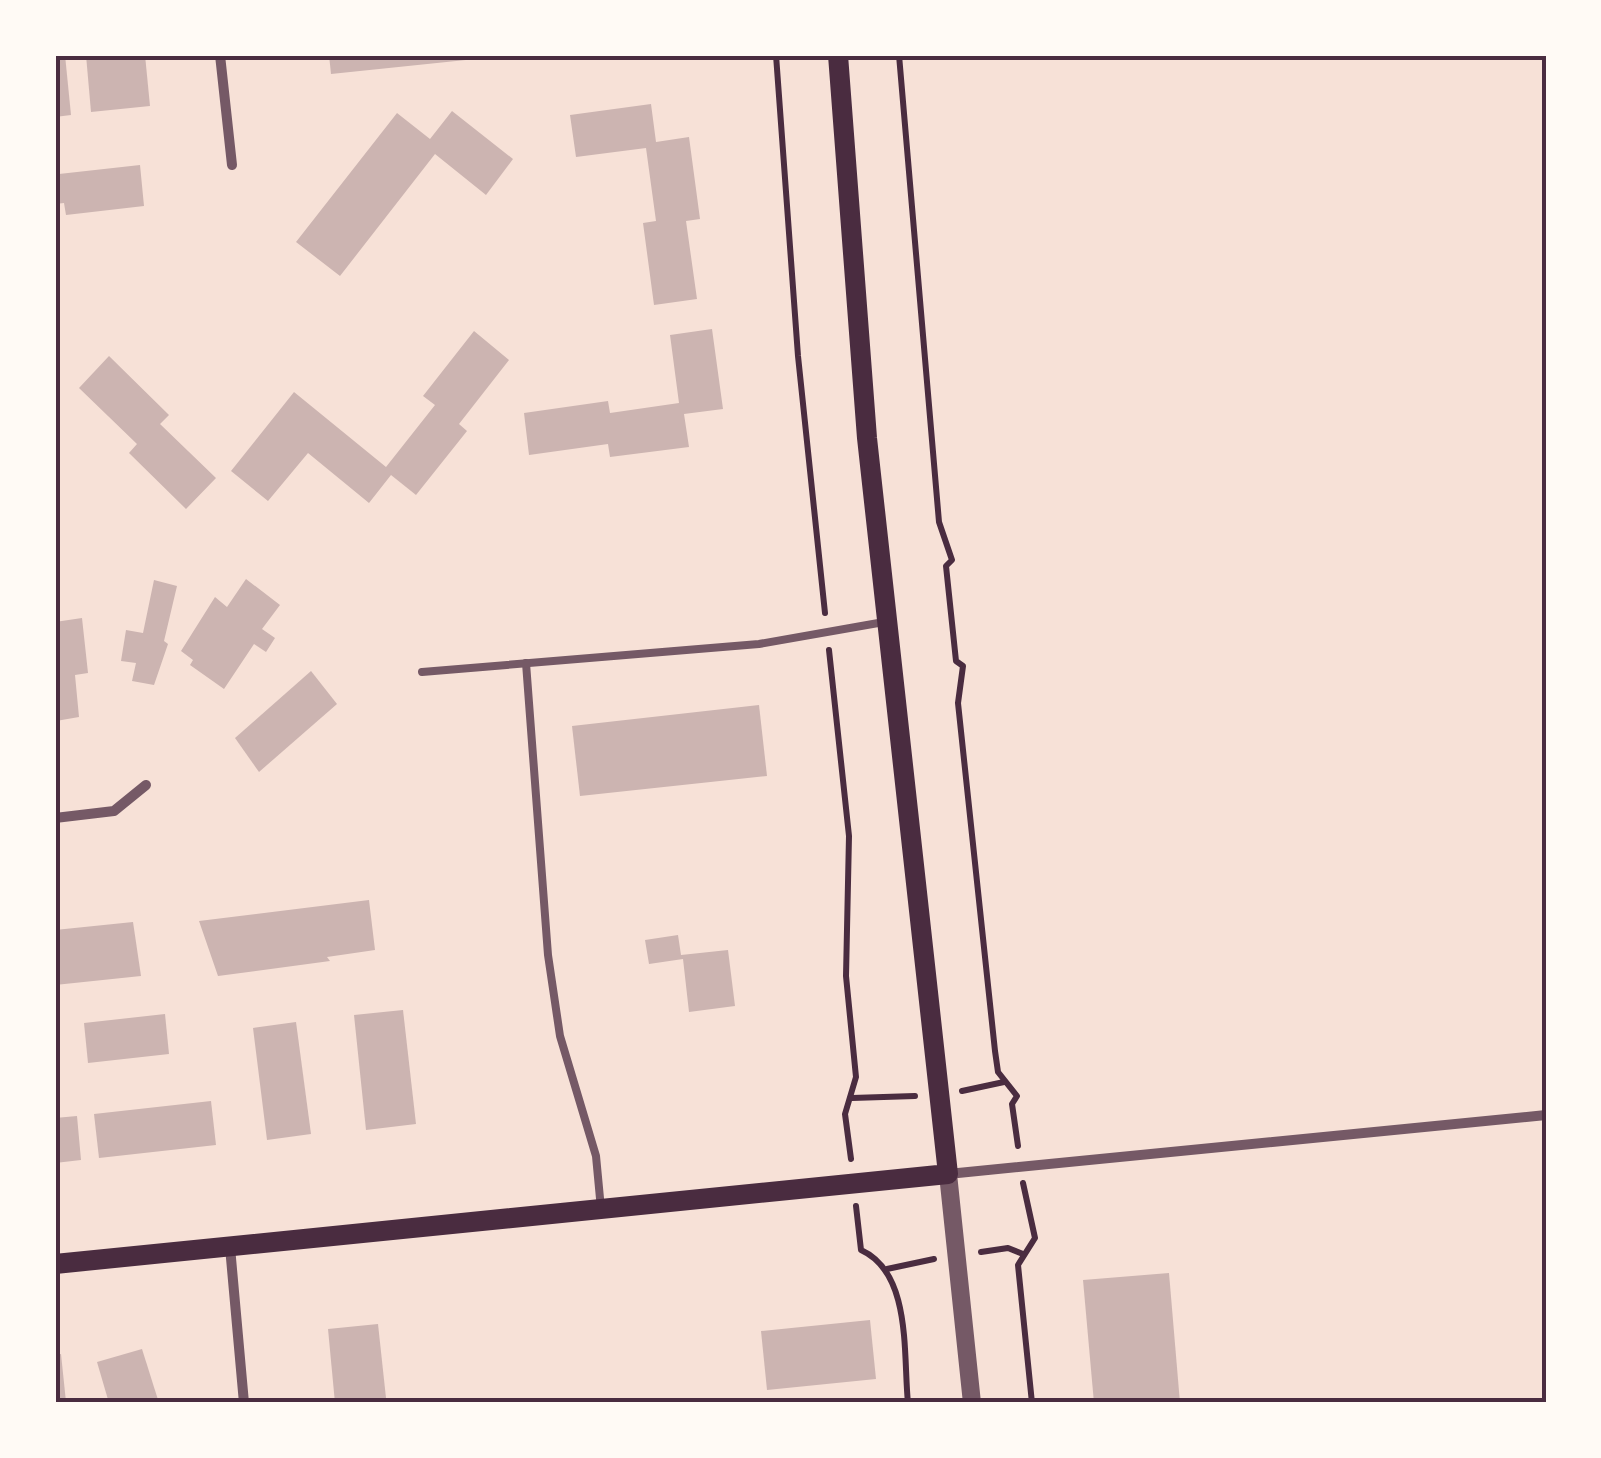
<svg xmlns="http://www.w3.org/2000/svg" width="1601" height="1458" font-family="'Archivo Narrow',sans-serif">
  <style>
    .building { fill: #ccb4b1 }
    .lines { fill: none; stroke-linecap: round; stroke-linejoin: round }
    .path { stroke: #4a2c40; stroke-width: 6 }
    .service { stroke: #755966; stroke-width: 8 }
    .minor { stroke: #755966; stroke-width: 10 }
    .tertiary { stroke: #755966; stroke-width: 18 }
    .secondary { stroke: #4a2c40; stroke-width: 20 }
    .neatline { fill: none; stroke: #4a2c40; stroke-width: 4 }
  </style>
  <rect width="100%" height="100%" fill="#f7e1d7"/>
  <g class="building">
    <polygon points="55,55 65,55 71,115 55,117"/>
    <polygon points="86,55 145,55 150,106 91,112"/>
    <polygon points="329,55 485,55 485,58 331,74"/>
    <polygon points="651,104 656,142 689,137 700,219 686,221 697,299 654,305 643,223 656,221 646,148 576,157 570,115"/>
    <polygon points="452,111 513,159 486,195 435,154 340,276 296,242 397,113 430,139"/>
    <polygon points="57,160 59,174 140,165 144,206 66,215 64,203 55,204"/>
    <polygon points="712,329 723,409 684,414 689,447 610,457 608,444 529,455 524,413 608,401 610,413 679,403 670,335"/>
    <polygon points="474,331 509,360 459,424 467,431 416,495 391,475 369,503 308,453 268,501 231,471 294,392 386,467 435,405 423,396"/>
    <polygon points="109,356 169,415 160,424 216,478 186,509 129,453 137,444 79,388"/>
    <polygon points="246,579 280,605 262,629 275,638 266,652 254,644 224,689 190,665 193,660 181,651 215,597 227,607"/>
    <polygon points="154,580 177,586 164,641 168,644 154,685 132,681 136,663 121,661 126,630 143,633"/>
    <polygon points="82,618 88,673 75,675 79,717 56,721 55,622"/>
    <polygon points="311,671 337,704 259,772 235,738"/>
    <polygon points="759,705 767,776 580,796 572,726"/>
    <polygon points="369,900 375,950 327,957 330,961 218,976 199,921"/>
    <polygon points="133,922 141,976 55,985 55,930"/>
    <polygon points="678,935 681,955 728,950 735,1006 689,1012 683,959 649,964 645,940"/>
    <polygon points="403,1010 416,1124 366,1130 354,1015"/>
    <polygon points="165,1014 169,1054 88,1063 84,1023"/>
    <polygon points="296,1022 311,1134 267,1140 253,1028"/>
    <polygon points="211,1101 216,1145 99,1158 94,1114"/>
    <polygon points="77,1116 81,1160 55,1163 55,1118"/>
    <polygon points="1169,1273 1180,1403 1094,1403 1083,1280"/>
    <polygon points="870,1320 876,1379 767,1390 761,1331"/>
    <polygon points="378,1324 386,1398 335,1403 328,1329"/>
    <polygon points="142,1349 159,1403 109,1403 97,1362"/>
    <polygon points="61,1354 66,1402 55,1403 55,1355"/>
  </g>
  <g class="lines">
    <g class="path">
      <polyline points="776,55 798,356 825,613"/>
      <polyline points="899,55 939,522 952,560 946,566 956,661 963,666 958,703 995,1051 998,1072 1017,1096 1012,1104 1018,1146"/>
      <polyline points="829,650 849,836 846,976 856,1077 845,1114 851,1159"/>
      <polyline points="962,1091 1004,1082"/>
      <polyline points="852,1098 915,1096"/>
      <polyline points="1023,1183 1035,1238 1018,1265 1032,1403"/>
      <path d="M856,1206L861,1250C912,1273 903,1355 908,1403"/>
      <polyline points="981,1252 1008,1248 1023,1254"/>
      <polyline points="887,1269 934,1259"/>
    </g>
    <g class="service">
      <polyline points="526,663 548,955 560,1036 596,1156 601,1209"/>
      <polyline points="422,672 759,644 884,622"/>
    </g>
    <g class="minor">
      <polyline points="220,55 232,165"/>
      <polyline points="55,818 114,811 146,785"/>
      <polyline points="948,1174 1546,1115"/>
      <polyline points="230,1247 244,1403"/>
    </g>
    <polyline class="tertiary" points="948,1174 972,1403"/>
    <polyline class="secondary" points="55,1264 948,1174 867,438 838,55"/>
  </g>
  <rect width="1601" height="1458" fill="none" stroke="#fffaf5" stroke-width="115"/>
  <rect x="58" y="58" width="1486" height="1342" class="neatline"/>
</svg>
